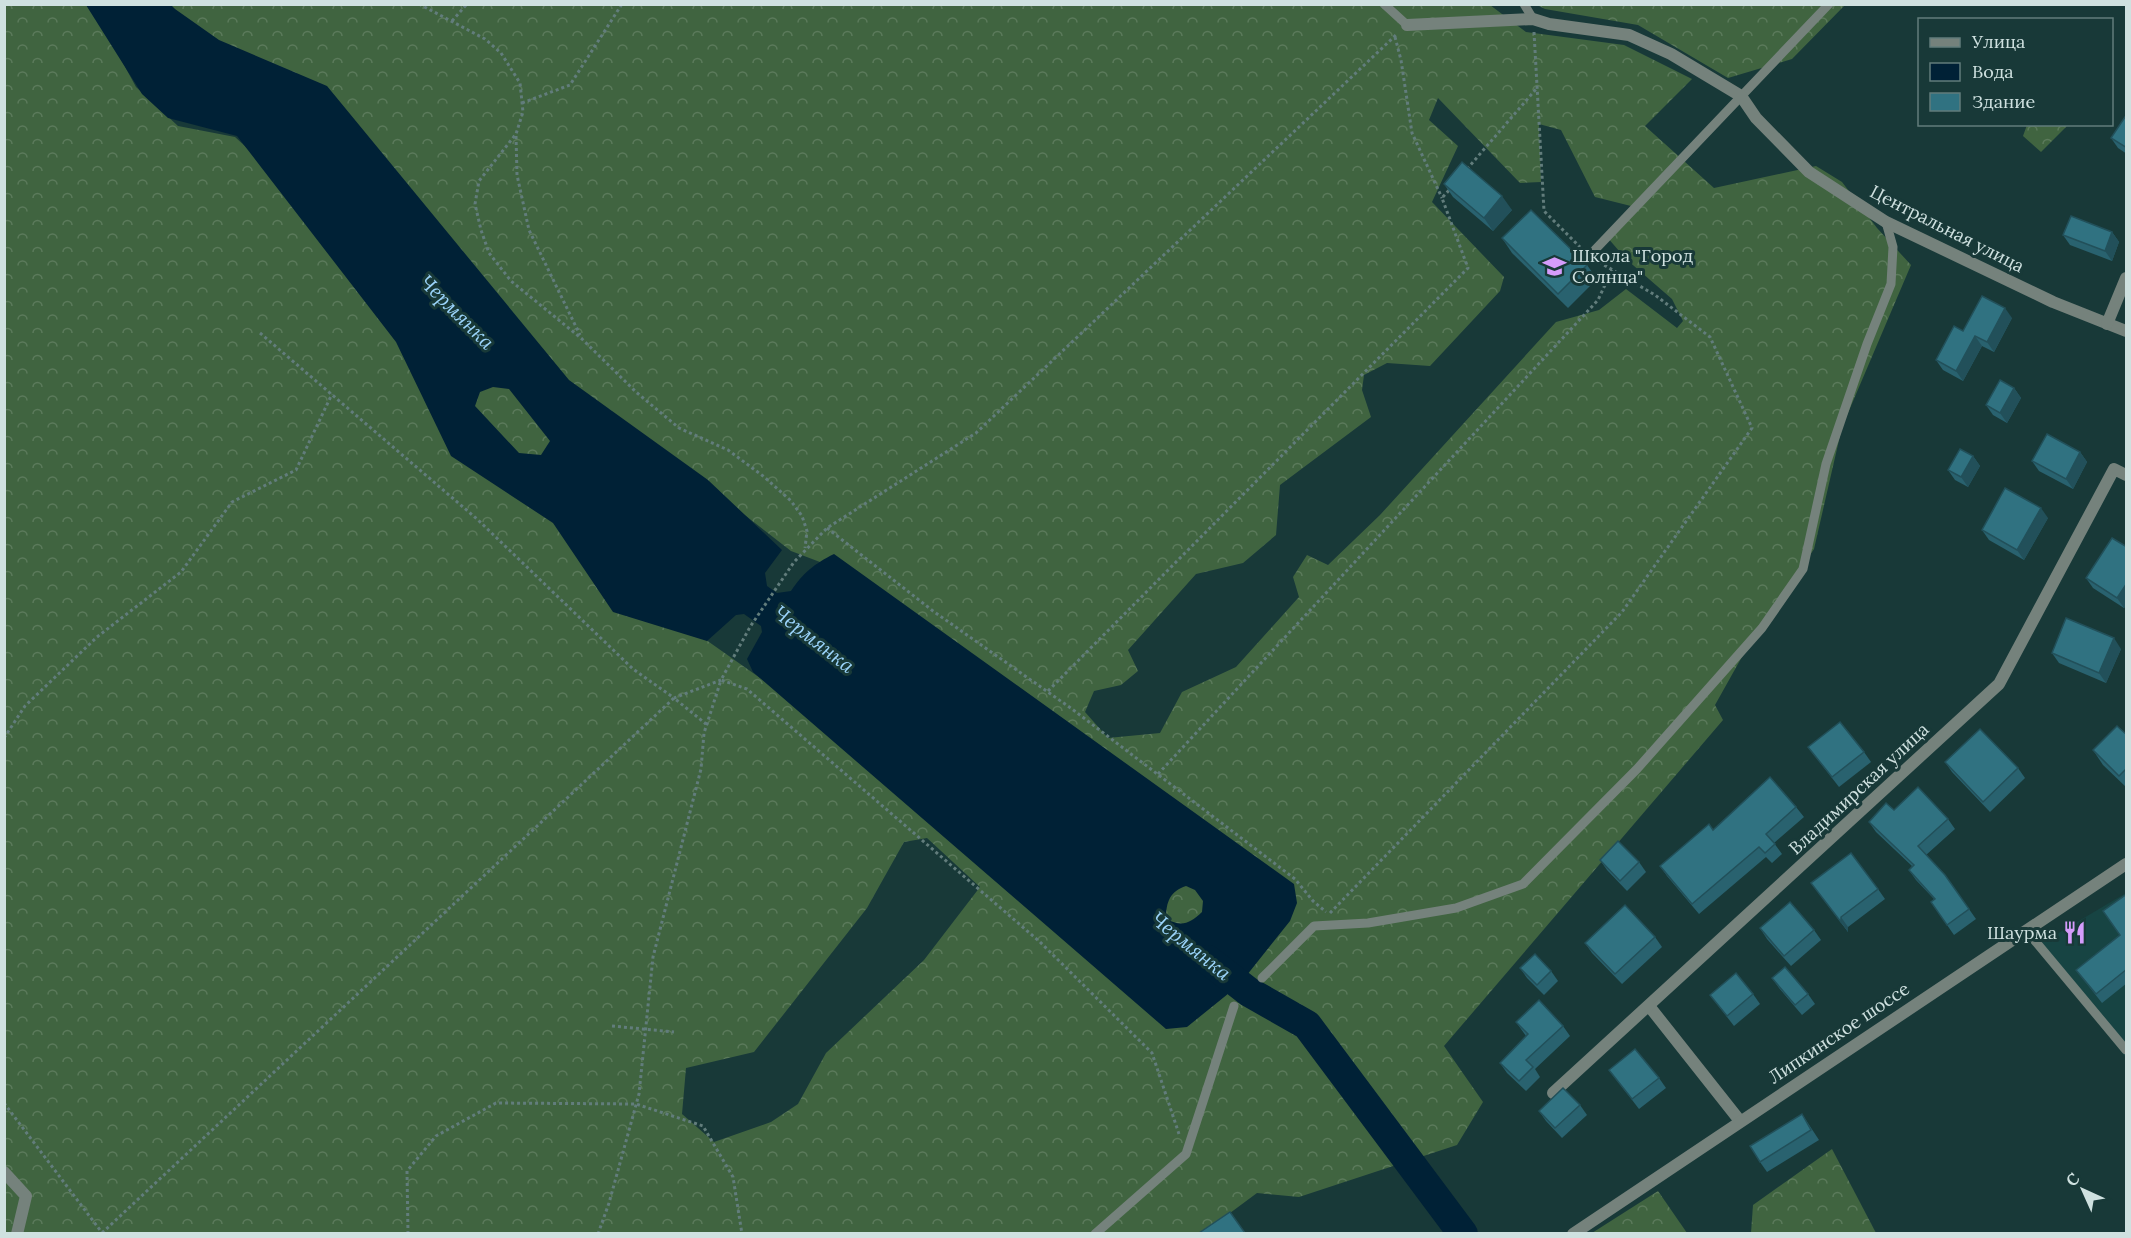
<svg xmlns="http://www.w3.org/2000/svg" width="2131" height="1238" font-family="Lora,serif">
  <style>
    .built { fill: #174443 }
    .forest { fill: url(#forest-crowns); fill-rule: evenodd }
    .water { fill: #002136; fill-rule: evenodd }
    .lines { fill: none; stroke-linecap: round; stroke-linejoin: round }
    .river { stroke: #002136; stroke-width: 30 }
    .path { stroke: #627d7c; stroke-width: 3; stroke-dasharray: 3 3; stroke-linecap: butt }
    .service { stroke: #75827c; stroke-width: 9 }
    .minor { stroke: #75827c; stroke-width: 12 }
    .tertiary { stroke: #75827c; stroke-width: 12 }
    .wall { fill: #29626f }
    .shaded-wall { fill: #22505a }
    .building { fill: #307281; stroke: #22505a; stroke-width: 1.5 }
    .labels { text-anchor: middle; stroke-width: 6; stroke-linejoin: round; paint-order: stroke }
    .street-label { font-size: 18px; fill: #cfe1e0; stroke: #183938 }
    .poi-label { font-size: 18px; fill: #cfe1e0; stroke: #183938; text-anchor: start }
    .water-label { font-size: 20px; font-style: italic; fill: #9bd4fb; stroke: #183938 }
  </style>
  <defs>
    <pattern id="forest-crowns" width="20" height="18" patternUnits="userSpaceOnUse" patternTransform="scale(1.5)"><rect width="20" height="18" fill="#406440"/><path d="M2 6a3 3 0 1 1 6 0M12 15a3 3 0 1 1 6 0" fill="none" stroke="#5b7a5b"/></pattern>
  </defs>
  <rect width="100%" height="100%" fill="#183938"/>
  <polygon class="built" points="2126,893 2126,1058 2040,944"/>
  <g class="forest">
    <path d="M1098,4L1490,5L1526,32L1624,45L1692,79L1645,126L1714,188L1816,166L1842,182L1877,228L1911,265L1842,427L1814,549L1743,655L1715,705L1723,720L1444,1046L1483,1102L1457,1145L1299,1197L1257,1193L1203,1233L5,1234V5H86L98,17L136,87L178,126L235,137L272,171L558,525L692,630L797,704L1076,939L1284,917L820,562L791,551L701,481L661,480L159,5ZM1438,98L1520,183L1541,182L1539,124L1561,130L1595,197L1631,206L1607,237L1626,259L1672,299L1683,321L1677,328L1626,289L1599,310L1556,322L1380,515L1328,565L1307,555L1293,577L1299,597L1236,667L1182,692L1160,733L1108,738L1085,712L1094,691L1121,685L1138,671L1128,650L1196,574L1243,563L1276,535L1280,485L1371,417L1362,390L1364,375L1387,363L1430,366L1500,291L1504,277L1432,202L1458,146L1429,120ZM927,838L980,887L924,960L826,1053L798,1104L771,1122L714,1142L682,1114L686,1068L754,1052L867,908L904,842Z"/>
    <polygon points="1758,4 1845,5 1792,59 1728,78 1638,25 1545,9 1537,5"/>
    <polygon points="2027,125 2027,124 2068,125 2041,152 2023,136"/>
    <polygon points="512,375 557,439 537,465 512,459 463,406 463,388"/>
    <polygon points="1180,878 1207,891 1203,929 1158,925 1163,892"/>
    <polygon points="1832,1149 1876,1233 1751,1233 1753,1205"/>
    <polygon points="1658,1191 1687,1233 1592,1233"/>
  </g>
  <path class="water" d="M86,5H171L175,9L219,40L327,86L569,380L708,480L782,550L765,573L767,586L777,593L791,591C803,573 814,564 834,554L1294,884L1297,903L1290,921L1239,985L1187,1027L1166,1029L753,672L747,659L762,632L761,626L744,614L736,615L707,641L613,612L553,523L451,456L396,342L237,136L168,118L142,94ZM493,387L509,389L550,441L541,455L519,453L475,406L480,392ZM1186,886L1195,890L1203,901L1202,912C1189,924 1182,927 1166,919C1166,902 1170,891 1186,886Z"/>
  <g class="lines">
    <polyline class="river" points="1208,960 1249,992 1307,1025 1463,1234"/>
    <g class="path">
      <polyline points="419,4 485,39 501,53 520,83 523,112 516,134 479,181 475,204 481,230 489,253 511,281 582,339 636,392 679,428 728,450 763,476 791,501 802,516 807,531 805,548"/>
      <polyline points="452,21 467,4"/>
      <polyline points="1534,32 1544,211 1580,247"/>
      <polyline points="1395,37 1401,60 1412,133 1442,198"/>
      <polyline points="522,103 570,85 622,4"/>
      <polyline points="516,136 517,175 529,230 580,335"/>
      <polyline points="1467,169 1537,88"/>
      <polyline points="260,333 477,519 633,669 674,698 721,680"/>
      <polyline points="827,528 933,611 1072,709 1295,879 1313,901 1326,912"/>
      <polyline points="1048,691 1468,268 1442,198 1451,188"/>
      <polyline points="4,738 25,706 97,637 181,572 232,502 296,470 332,394"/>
      <polyline points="1158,774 1598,300 1612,270"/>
      <polyline points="1330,913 1622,612 1752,428 1710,337 1655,295 1599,262"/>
      <polyline points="612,1026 674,1032"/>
      <polyline points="4,1103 103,1234"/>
      <polyline points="1179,1134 1152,1053 1040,942 747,689 721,680 750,627 794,562 827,528 976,433 1397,34"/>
      <polyline points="102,1233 674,698 706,724"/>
      <polyline points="408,1234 407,1171 436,1136 496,1103 636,1104 703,1126 733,1177 742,1234"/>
      <polyline points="598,1234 609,1203 639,1094 653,957 701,769 704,733 721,680"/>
    </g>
    <g class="service">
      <polyline points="1384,4 1407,25"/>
      <polyline points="1524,4 1533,19"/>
      <polyline points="1589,256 1829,4"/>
      <polyline points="2026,930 2126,1050"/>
      <polyline points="1262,978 1314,926 1368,923 1456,908 1523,884 1637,769 1762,628 1803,569 1826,464 1867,344 1891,284 1893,247 1886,222"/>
      <polyline points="1095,1234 1186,1154 1234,1006"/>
    </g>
    <g class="minor">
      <polyline points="1407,25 1533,19 1549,24 1629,35 1671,54 1741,96 1756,118 1809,172 1886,222 2053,302 2126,331"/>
      <polyline points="2107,324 2126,278"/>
      <polyline points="1649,1006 1740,1121"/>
      <polyline points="1553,1093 1999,684 2114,469 2126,475"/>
      <polyline points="4,1172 26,1196 17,1234"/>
    </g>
    <polyline class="tertiary" points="1573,1234 2126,864"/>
  </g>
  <g class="wall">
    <polygon points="2127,114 2127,154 2118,148 2111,138"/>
    <polygon points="1444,184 1512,210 1493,231 1453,197"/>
    <polygon points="2112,232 2119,242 2112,261 2070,245 2063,235"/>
    <polygon points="1502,238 1587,265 1597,279 1568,308 1512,253"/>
    <polygon points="2012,318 1994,352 1982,346 1963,381 1943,370 1936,360 1963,331"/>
    <polygon points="2014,388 2021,398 2007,423 1993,415 1986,405"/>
    <polygon points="2080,452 2087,462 2073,489 2039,471 2032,461"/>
    <polygon points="1973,456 1980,466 1968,487 1955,480 1948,470"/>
    <polygon points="2048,518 2024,560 1989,540 1982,530"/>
    <polygon points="2127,547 2127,604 2124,608 2093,588 2086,578"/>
    <polygon points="2121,649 2106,683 2059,663 2052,653"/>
    <polygon points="2127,735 2127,788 2103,765 2093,750"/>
    <polygon points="1808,747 1864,752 1871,762 1839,787"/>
    <polygon points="1945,762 2018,768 2025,778 1990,812 1952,772"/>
    <polygon points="1796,807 1804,817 1774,843 1782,854 1772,863 1766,857 1699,914 1667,876 1660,866 1713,830"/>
    <polygon points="1894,810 1948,819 1955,829 1926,855 1945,875 1976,919 1954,935 1931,902 1934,899 1916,880 1909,870 1912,866 1876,832 1869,822"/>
    <polygon points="1600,860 1639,862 1646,872 1627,891 1607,870"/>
    <polygon points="1811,883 1878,889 1885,899 1848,927 1848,932"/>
    <polygon points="2127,894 2127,983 2102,1003 2076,970 2120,935"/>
    <polygon points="1760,928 1814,930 1821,940 1791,966 1767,939"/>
    <polygon points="1655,937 1662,947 1622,984 1592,953 1585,943"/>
    <polygon points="1520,968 1551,971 1558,981 1544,995 1527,978"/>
    <polygon points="1772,978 1808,994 1815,1004 1802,1015 1779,988"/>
    <polygon points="1753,994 1760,1004 1734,1026 1710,995"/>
    <polygon points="1516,1022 1563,1026 1570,1036 1535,1069 1540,1077 1526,1091 1507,1073 1500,1063 1526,1036"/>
    <polygon points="1609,1070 1659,1078 1666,1088 1639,1109"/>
    <polygon points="1580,1105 1587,1115 1562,1138 1546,1121 1539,1111"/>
    <polygon points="1802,1114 1819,1140 1767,1172 1760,1162"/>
  </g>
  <g class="shaded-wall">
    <polygon points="1502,196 1512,210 1493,231 1484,218"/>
    <polygon points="2112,232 2119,242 2112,261 2105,251"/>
    <polygon points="2005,308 2012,318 1994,352 1987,342"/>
    <polygon points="1975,336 1982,346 1963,381 1956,371"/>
    <polygon points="2014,388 2021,398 2007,423 2000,413"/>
    <polygon points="2080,452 2087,462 2073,489 2066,479"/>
    <polygon points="1973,456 1980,466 1968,487 1961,477"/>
    <polygon points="2041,508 2048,518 2024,560 2017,550"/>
    <polygon points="2127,583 2127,604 2124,608 2117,598"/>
    <polygon points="2114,638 2121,649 2106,683 2099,673"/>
    <polygon points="1841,917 1848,927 1848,932 1841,922"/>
  </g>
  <g class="building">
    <polygon points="2127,114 2127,148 2111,138"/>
    <polygon points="1462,162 1502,196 1484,218 1444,184"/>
    <polygon points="1531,210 1587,265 1558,294 1502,238"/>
    <polygon points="2071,216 2112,232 2105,251 2063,235"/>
    <polygon points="1982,296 2005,308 1987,342 1975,336 1956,371 1936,360 1954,326 1963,331"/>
    <polygon points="2000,380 2014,388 2000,413 1986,405"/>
    <polygon points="2047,434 2080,452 2066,479 2032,461"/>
    <polygon points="1960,449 1973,456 1961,477 1948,470"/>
    <polygon points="2005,488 2041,508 2017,550 1982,530"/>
    <polygon points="2112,538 2127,547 2127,583 2117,598 2086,578"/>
    <polygon points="2066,618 2114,638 2099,673 2052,653"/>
    <polygon points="1840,722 1864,752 1832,777 1808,747"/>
    <polygon points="2117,726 2127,735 2127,768 2119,776 2093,750"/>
    <polygon points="1980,729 2018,768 1983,802 1945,762"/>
    <polygon points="1770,777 1796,807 1766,834 1775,844 1765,853 1759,847 1692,904 1660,866 1709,824 1713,830"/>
    <polygon points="1918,787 1948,819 1918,846 1945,875 1969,909 1947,925 1931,902 1935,899 1909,870 1914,865 1869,822 1886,803 1894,810"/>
    <polygon points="1618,841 1639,862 1620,881 1600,860"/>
    <polygon points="1851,853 1878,889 1841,917 1841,922 1811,883"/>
    <polygon points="2127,894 2127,969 2096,994 2076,970 2120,935 2103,911"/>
    <polygon points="1790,902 1814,930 1784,956 1760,928"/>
    <polygon points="1625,905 1655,937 1615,974 1585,943"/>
    <polygon points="1535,954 1551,971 1537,985 1520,968"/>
    <polygon points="1785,967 1808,994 1795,1005 1772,978"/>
    <polygon points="1736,973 1753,994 1727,1016 1710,995"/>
    <polygon points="1539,1000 1563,1026 1526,1060 1533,1067 1519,1081 1500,1063 1528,1034 1516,1022"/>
    <polygon points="1635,1049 1659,1078 1632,1099 1609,1070"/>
    <polygon points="1563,1088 1580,1105 1555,1128 1539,1111"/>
    <polygon points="1802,1114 1811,1130 1760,1162 1750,1146"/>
    <polygon points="1230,1212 1245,1233 1199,1233"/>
  </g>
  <defs>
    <symbol id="school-bare" viewBox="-9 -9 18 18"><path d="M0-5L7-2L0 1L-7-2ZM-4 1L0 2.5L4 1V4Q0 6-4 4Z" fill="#d59cfb" stroke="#183938" stroke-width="2.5" paint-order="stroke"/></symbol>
    <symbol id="restaurant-bare" viewBox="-9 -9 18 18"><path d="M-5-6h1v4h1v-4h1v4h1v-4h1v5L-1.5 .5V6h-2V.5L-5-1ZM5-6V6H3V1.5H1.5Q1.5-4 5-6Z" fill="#d59cfb" stroke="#183938" stroke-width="2.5" paint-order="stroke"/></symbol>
  </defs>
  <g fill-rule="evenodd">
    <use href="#school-bare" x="1538" y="250" width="33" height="33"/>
    <use href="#restaurant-bare" x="2058" y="916" width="33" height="33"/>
  </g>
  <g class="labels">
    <g class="street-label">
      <text transform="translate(1947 229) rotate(27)" y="6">Центральная улица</text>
      <text transform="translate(1859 789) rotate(-43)" y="6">Владимирская улица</text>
      <text transform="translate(1839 1033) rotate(-34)" y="6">Липкинское шоссе</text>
    </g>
    <g class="poi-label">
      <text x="1572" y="262">Школа "Город<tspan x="1572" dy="21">Cолнца"</tspan></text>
      <text x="2057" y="939" text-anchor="end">Шаурма</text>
    </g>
    <g class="water-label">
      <text transform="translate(457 312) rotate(45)" y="7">Чермянка</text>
      <text transform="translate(814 639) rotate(38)" y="7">Чермянка</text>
      <text transform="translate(1191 946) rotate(39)" y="7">Чермянка</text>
    </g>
  </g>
  <rect width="2131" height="1238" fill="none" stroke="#cfe1e0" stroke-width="12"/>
  <rect x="1918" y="18" width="195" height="108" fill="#183938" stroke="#617c7b" stroke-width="1.5"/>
  <rect x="1930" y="38" width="30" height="9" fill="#75827c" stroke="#617c7b" stroke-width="1.5"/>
  <text x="1972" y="48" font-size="18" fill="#cfe1e0">Улица</text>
  <rect x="1930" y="63" width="30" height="18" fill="#002136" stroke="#617c7b" stroke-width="1.5"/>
  <text x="1972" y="78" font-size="18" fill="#cfe1e0">Вода</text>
  <rect x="1930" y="93" width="30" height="18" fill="#307281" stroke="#617c7b" stroke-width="1.5"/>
  <text x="1972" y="108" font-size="18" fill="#cfe1e0">Здание</text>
  <g transform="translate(2083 1190) rotate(315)" stroke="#183938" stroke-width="4.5" paint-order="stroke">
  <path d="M0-4.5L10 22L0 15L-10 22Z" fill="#cfe1e0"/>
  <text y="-9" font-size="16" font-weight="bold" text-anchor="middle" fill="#cfe1e0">С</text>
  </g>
</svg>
